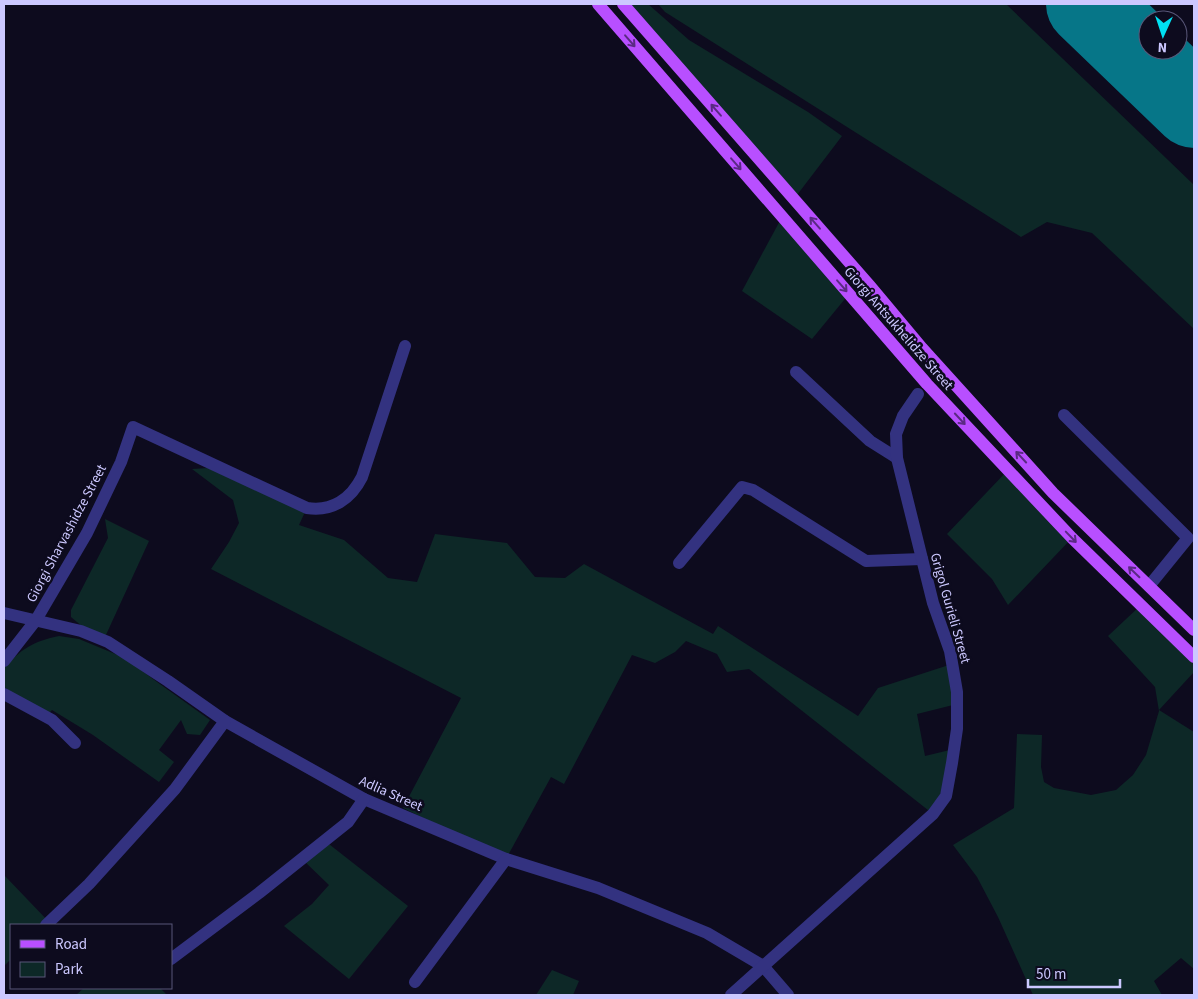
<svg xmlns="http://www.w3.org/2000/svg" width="1198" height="999" font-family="'Source Sans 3',sans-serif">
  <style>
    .green { fill: #0d2827 }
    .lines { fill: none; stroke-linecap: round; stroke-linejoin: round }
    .runway { stroke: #067688; stroke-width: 84 }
    .minor { stroke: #333280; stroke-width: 12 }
    .major { stroke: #b84fff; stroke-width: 12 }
    .oneway { stroke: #5a2a83 }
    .labels { text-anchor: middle; stroke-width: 5; stroke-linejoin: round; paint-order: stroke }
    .street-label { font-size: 14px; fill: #ccc8ff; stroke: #0d0b1e }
  </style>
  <rect width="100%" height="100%" fill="#0d0b1e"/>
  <g class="green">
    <polygon points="623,4 648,4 689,40 808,112 842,136 794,199"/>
    <polygon points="658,4 1006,4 1194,185 1194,329 1092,233 1047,222 1021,237 665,12"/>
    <polygon points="782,217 849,294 812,339 742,291"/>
    <polygon points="208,468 305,512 299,525 344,540 388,578 417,582 435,534 507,543 535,577 565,578 584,564 713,634 718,626 858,716 878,688 952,664 957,704 917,714 925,756 954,749 952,763 933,814 749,669 727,672 717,654 686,641 675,652 655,663 632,655 564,784 551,777 506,859 403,808 461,698 211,569 229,542 239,523 233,500 192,469"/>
    <polygon points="1008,470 1072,538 1008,605 992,579 947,534"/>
    <polygon points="105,519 149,541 105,637 89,632 71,617 71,610 108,538"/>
    <polygon points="1141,605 1194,657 1194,672 1159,710 1194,732 1194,969 1181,958 1154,981 1162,995 1033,995 998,917 977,877 953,845 1014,808 1017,734 1042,735 1041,767 1044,782 1054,788 1091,795 1116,790 1133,775 1146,755 1159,711 1155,687 1108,636"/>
    <path d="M59,636L79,639L125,658L157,682L210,720L200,735L187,734L181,720L159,750L174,762L159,782L93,735L52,710L47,715L4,687V668C21,649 34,641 59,636Z"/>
    <polygon points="325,841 408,906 349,979 284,926 312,904 329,885 302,859"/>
    <polygon points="4,875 49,922 46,925 11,925 11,959 4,966"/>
    <polygon points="552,970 579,981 573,995 536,995"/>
    <polygon points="84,988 160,988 167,995 76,995"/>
  </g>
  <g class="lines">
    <polyline class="runway" points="1088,4 1194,106"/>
    <g class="minor">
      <polyline points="796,372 870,441 897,458"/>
      <polyline points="1064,415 1188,538 1149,586"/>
      <polyline points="679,563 742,487 753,490 866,561 922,559"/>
      <polyline points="4,613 81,631 108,642 168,681 225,721 364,799 506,859 598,888 707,933 763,966 788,995"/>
      <path d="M4,661L36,620L87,533L121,462L133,427L307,508C332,512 351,499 362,477L405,346"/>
      <polyline points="4,694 52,720 75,743"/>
      <polyline points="46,925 89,884 175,789 225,721"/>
      <polyline points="171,959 259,893 348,822 364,799"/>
      <polyline points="415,982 506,859"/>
      <polyline points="731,995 933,814 946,796 952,763 957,729 957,692 950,651 933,603 897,458 896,434 903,416 918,394"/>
    </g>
    <g class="major">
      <polyline points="598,4 927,384 1072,538 1194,657"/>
      <polyline points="623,4 870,286 922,348 1053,493 1194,630"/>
    </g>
  </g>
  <defs><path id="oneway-shaft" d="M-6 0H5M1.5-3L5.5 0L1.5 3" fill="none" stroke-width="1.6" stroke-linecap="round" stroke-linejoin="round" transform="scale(1.25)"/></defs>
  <g class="oneway">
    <use href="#oneway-shaft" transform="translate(630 41) rotate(49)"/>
    <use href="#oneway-shaft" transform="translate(716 110) rotate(-131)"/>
    <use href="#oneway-shaft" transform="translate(736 164) rotate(49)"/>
    <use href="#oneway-shaft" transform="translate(815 223) rotate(-131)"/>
    <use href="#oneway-shaft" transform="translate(842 286) rotate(49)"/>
    <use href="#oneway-shaft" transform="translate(960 419) rotate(47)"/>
    <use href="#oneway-shaft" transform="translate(1021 457) rotate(-133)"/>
    <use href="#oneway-shaft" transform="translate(1071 537) rotate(46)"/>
    <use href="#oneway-shaft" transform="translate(1134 572) rotate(-136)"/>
  </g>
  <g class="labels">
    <g class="street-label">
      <text transform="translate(899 328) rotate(49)" y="5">Giorgi Antsukhelidze Street</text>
      <text transform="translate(66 533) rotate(-62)" y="5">Giorgi Sharvashidze Street</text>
      <text transform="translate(951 608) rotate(74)" y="5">Grigol Gurieli Street</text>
      <text transform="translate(391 793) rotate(24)" y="5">Adlia Street</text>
    </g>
  </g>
  <rect width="1198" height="999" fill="none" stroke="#ccc8ff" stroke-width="10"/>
  <rect x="10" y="924" width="162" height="65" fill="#0d0b1e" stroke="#595778"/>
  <rect x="20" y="940" width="25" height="8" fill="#b84fff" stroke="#595778"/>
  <text x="55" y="949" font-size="15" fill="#ccc8ff">Road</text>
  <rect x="20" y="962" width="25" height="15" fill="#0d2827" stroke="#595778"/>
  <text x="55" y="974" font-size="15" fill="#ccc8ff">Park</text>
  <g transform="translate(1163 35) rotate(183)"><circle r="24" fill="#0d0b1e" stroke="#595778"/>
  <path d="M0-4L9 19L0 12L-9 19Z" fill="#00e1f3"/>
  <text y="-8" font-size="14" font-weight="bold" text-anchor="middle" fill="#ccc8ff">N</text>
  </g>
  <path d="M1028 979v8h92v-8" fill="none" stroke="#ccc8ff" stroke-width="2.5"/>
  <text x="1036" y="979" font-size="15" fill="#ccc8ff" stroke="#0d0b1e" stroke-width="4" paint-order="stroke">50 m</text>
</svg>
